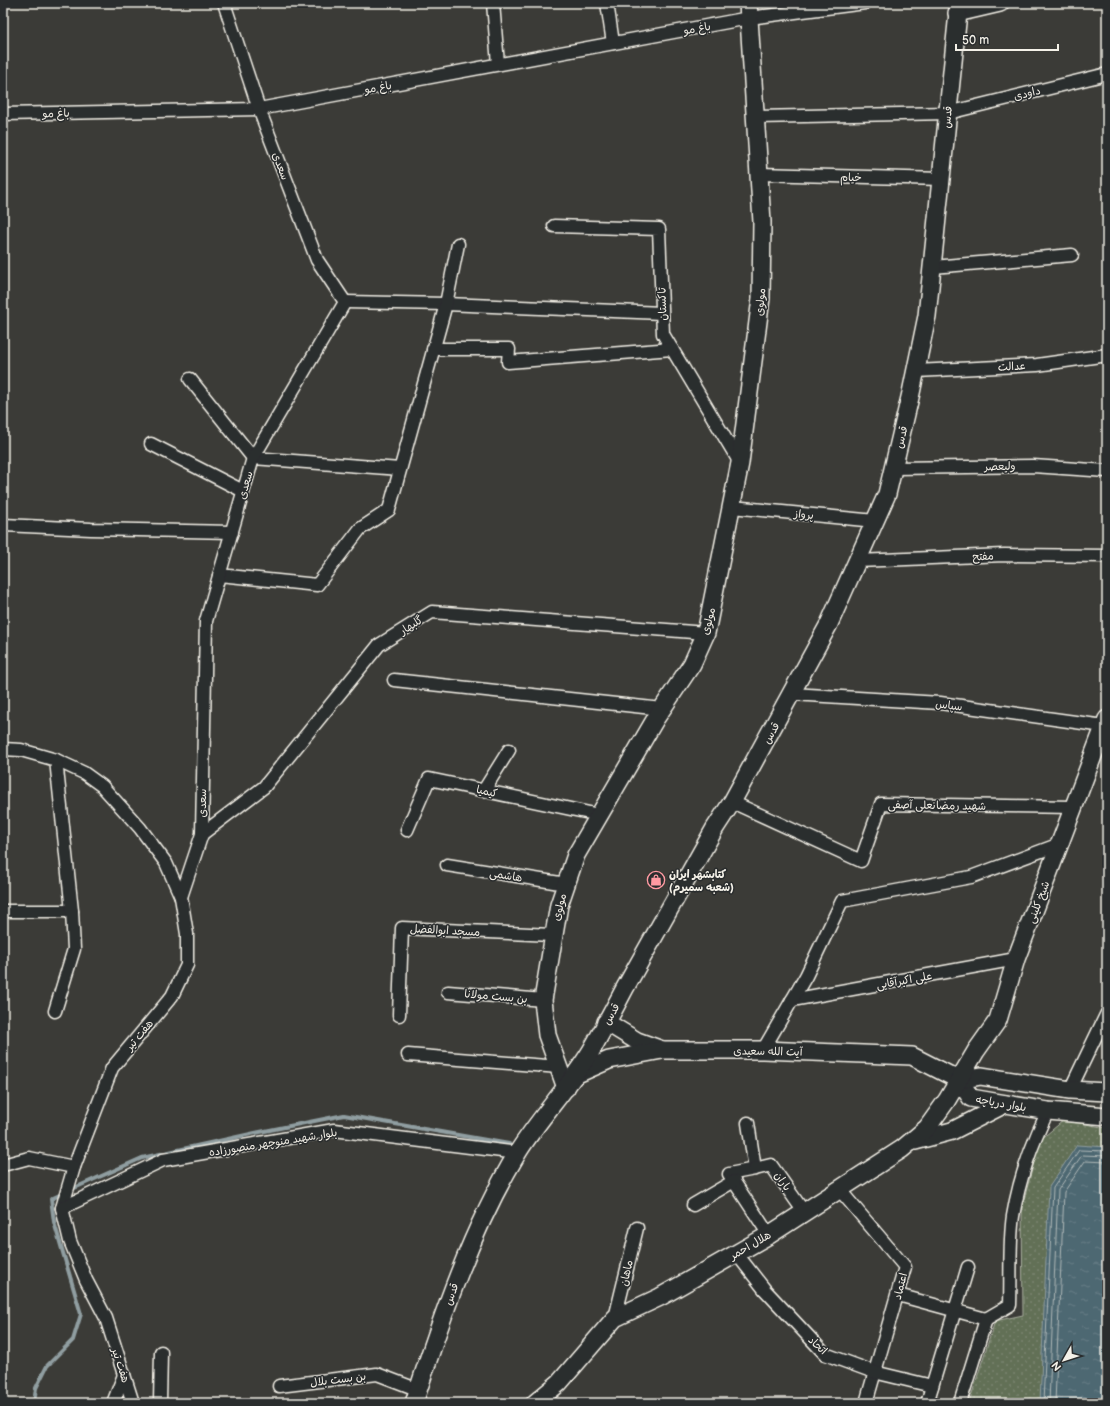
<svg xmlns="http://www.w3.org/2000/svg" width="1110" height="1406" font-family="'Balsamiq Sans','Playpen Sans Arabic',sans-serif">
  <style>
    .park { fill: url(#park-dots); stroke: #abb0a0 }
    .water { fill: url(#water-ripples); stroke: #909ea1 }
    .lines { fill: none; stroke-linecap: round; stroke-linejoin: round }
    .shore { stroke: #b1bab9; stroke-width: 1 }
    .stream { stroke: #909ea1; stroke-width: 4 }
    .street-casing { stroke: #f4f1e8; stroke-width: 15 }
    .secondary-casing { stroke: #f4f1e8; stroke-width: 20 }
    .street { stroke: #2a2d2e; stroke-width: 12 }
    .secondary { stroke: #2a2d2e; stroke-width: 17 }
    .labels { text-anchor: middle; stroke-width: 3; stroke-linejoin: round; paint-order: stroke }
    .street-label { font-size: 11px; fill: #f4f1e8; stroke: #2a2d2e }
    .poi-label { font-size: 11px; font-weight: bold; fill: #f4f1e8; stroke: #2a2d2e; text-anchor: start }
  </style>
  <defs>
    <pattern id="park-dots" width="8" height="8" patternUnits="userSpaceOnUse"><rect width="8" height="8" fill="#627057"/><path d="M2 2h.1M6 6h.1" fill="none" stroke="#79856f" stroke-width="1.8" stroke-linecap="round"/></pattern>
    <pattern id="water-ripples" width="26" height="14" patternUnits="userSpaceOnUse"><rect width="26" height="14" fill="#4d6772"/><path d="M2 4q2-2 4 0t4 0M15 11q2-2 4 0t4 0" fill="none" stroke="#677d86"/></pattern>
  </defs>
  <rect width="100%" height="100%" fill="#3b3b37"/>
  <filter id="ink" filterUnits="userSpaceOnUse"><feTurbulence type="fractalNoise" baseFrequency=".025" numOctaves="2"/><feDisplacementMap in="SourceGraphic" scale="8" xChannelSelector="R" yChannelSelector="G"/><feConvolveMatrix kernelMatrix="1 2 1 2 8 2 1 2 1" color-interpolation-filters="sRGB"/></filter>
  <g filter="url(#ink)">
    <polygon class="park" points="1064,1120 1107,1128 1107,1403 969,1403 995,1321 1023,1315 1022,1207 1040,1140"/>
    <polygon class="water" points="1077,1145 1107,1147 1107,1403 1040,1403 1049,1187"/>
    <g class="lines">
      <g class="shore">
        <polyline points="1043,1403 1053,1188 1079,1150 1107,1151"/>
        <polyline points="1049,1403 1058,1190 1082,1155 1107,1156"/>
        <polyline points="1055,1403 1064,1192 1085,1161 1107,1162"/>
      </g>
      <g class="stream">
        <polyline points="70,1190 142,1158 255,1133 344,1115 509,1144"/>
        <polyline points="34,1403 36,1388 47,1366 73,1340 81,1314 54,1222 51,1199 64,1193"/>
      </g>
      <defs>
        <g id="street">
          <polyline points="493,3 498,64"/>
          <polyline points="607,3 613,43"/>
          <polyline points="3,114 259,109 749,18 865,3"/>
          <polyline points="755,117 948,113 1107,74"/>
          <polyline points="759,174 942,179"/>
          <polyline points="554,226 659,229 663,334 740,463"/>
          <polyline points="933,267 1072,255"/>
          <polyline points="345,302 446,304 662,313"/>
          <polyline points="433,349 509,349 508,362 672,349"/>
          <polyline points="916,371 1037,365 1107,355"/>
          <polyline points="190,379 253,458 400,469"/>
          <polyline points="151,444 243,491"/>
          <polyline points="893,468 1033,466 1107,471"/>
          <polyline points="732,507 875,521"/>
          <polyline points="3,525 91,529 232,532"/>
          <polyline points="858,561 1004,555 1107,556"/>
          <polyline points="219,575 317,585 360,529 389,510 446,304 458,244"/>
          <polyline points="394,680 662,709"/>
          <polyline points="792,694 940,703 1104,726"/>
          <polyline points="3,749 21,750 56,760 84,773 102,786 140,828 166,863 181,897 187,934 187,965 172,996 112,1068 74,1167 62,1208 70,1241 86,1280 106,1318 133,1403"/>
          <polyline points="484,790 509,750"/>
          <polyline points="732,802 861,861 881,804 1074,807"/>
          <polyline points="407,830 429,779 599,815"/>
          <polyline points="202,834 264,787 379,645 432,612 706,633"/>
          <polyline points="447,865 566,884"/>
          <polyline points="181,897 202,834 206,621 253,458 345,302 317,260 259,109 224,3"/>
          <polyline points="3,911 72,911"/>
          <polyline points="448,992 543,1000"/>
          <polyline points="792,1000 1016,959"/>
          <polyline points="55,1011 74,949 72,911 56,760"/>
          <polyline points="399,1015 402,928 552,935"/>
          <polyline points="763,1050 806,976 842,901 971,877 1060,844"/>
          <polyline points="408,1055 559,1067"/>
          <polyline points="1070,1090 1107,1013"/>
          <polyline points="748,1123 755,1169 729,1174 769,1235"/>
          <polyline points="3,1165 29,1158 74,1167"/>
          <polyline points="755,1169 771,1165 804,1212"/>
          <polyline points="839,1189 905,1267 866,1403"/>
          <polyline points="693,1205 734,1181"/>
          <polyline points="62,1208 163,1160 334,1130 518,1153"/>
          <polyline points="736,1253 765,1290 825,1354 874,1372 932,1386"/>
          <polyline points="898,1295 986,1319"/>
          <polyline points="615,1318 637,1228"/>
          <polyline points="279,1386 377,1374 419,1390"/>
          <polyline points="113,1403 124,1375"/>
          <polyline points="160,1403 161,1352"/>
          <polyline points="927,1403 968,1267"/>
          <path d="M960,1403L986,1319L1010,1305C1011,1278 1009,1242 1013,1216C1019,1180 1032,1143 1048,1111"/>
        </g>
        <g id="secondary">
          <polyline points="957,13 1000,3"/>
          <polyline points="606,1022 637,1041 662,1050"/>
          <polyline points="575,1075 609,1060 662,1050 763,1050 912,1056 959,1080 971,1098 1048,1111 1107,1116"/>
          <polyline points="959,1080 981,1076 1070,1090 1107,1092"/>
          <polyline points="566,1088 547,1035 543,1000 559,905 576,855 656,718 692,664 706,633 740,463 761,298 762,222 748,3"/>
          <polyline points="915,1141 952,1131 1005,1104"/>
          <path d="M414,1403C442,1316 471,1230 518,1152C540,1117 569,1087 591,1051C603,1030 614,1009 625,988C655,934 685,881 715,828L732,802L829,624L887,494L911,393L927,316L959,3"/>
          <polyline points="535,1403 559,1383 615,1318 660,1297 769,1235 902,1149 927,1128 947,1100 976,1051 998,1020 1016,959 1107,719"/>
        </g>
      </defs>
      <use href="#street" class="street-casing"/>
      <use href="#secondary" class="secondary-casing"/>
      <use href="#street" class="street"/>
      <use href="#secondary" class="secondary"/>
    </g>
  </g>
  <defs>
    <symbol id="shop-ring" viewBox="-11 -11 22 22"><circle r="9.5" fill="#2a2d2e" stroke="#ff9aa2" stroke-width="1.5"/><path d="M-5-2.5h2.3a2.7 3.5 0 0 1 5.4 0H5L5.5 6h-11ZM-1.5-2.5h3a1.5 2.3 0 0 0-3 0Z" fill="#ff9aa2"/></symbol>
  </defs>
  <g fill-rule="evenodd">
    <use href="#shop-ring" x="646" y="870" width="20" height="20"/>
  </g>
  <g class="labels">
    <g class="street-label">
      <text transform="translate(697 28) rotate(-10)" y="4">باغ مو</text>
      <text transform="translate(378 87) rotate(-10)" y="4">باغ مو</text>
      <text transform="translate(1027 93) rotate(-14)" y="4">داودی</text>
      <text transform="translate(56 113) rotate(-1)" y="4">باغ مو</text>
      <text transform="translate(947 117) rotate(-85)" y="4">قدس</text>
      <text transform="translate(281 166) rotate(69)" y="4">سعدی</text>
      <text transform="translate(851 177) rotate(1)" y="4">خیام</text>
      <text transform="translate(760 302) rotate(-85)" y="4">مولوی</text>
      <text transform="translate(662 304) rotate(-92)" y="4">تاکستان</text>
      <text transform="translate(1012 366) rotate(-3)" y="4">عدالت</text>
      <text transform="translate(901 437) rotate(-76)" y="4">قدس</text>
      <text transform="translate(1000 466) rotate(-1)" y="4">ولیعصر</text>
      <text transform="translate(245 485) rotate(-74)" y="4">سعدی</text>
      <text transform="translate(804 514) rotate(6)" y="4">پرواز</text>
      <text transform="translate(983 556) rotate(-2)" y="4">مفتح</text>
      <text transform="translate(708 621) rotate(-75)" y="4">مولوی</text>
      <text transform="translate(411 625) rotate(-32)" y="4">گلبهار</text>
      <text transform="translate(949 705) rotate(7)" y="4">سپاس</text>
      <text transform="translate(771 733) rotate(-61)" y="4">قدس</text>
      <text transform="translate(487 791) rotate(12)" y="4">کیمیا</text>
      <text transform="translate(202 803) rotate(-89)" y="4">سعدی</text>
      <text transform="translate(937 805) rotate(1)" y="4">شهید رمضانعلی آصفی</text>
      <text transform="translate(506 875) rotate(9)" y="4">هاشمی</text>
      <text transform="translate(1038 902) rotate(-69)" y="4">شیخ کلینی</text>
      <text transform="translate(559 907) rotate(-75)" y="4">مولوی</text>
      <text transform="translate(445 930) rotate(3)" y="4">مسجد ابوالفضل</text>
      <text transform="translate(904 980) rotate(-10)" y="4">علی اکبرآقایی</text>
      <text transform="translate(496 996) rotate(5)" y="4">بن بست مولانا</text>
      <text transform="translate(611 1014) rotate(-61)" y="4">قدس</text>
      <text transform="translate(139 1035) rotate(-50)" y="4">هفت تیر</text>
      <text transform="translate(768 1051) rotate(1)" y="4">آیت الله سعیدی</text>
      <text transform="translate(1001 1103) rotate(10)" y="4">بلوار دریاچه</text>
      <text transform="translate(273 1142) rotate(-9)" y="4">بلوار شهید منوچهر منصورزاده</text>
      <text transform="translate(783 1181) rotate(55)" y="4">باران</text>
      <text transform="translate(750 1245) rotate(-30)" y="4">هلال احمر</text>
      <text transform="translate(626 1273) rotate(-77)" y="4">ماهان</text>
      <text transform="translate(900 1286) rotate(-76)" y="4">اعتماد</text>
      <text transform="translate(451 1294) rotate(-70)" y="4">قدس</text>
      <text transform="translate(818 1345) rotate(43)" y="4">اتحاد</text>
      <text transform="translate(121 1365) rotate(72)" y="4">هفت تیر</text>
      <text transform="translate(338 1379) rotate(-7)" y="4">بن بست بلال</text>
    </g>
    <g class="poi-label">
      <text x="669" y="878">کتابشهر ایران<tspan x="669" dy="13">(شعبه سمیرم)</tspan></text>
    </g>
  </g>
  <rect width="1110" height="1406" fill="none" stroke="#2a2d2e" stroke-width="16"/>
  <rect x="8" y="8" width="1094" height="1390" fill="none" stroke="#f4f1e8" stroke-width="1.5" filter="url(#ink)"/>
  <g transform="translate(1064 1360) rotate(231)" stroke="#2a2d2e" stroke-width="3" paint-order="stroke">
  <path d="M0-3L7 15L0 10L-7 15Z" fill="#f4f1e8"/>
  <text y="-6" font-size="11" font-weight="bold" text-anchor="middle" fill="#f4f1e8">N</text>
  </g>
  <path d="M956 44v6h102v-6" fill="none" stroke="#f4f1e8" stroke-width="2"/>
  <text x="962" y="44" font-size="12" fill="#f4f1e8" stroke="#2a2d2e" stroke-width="3" paint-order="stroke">50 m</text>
</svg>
